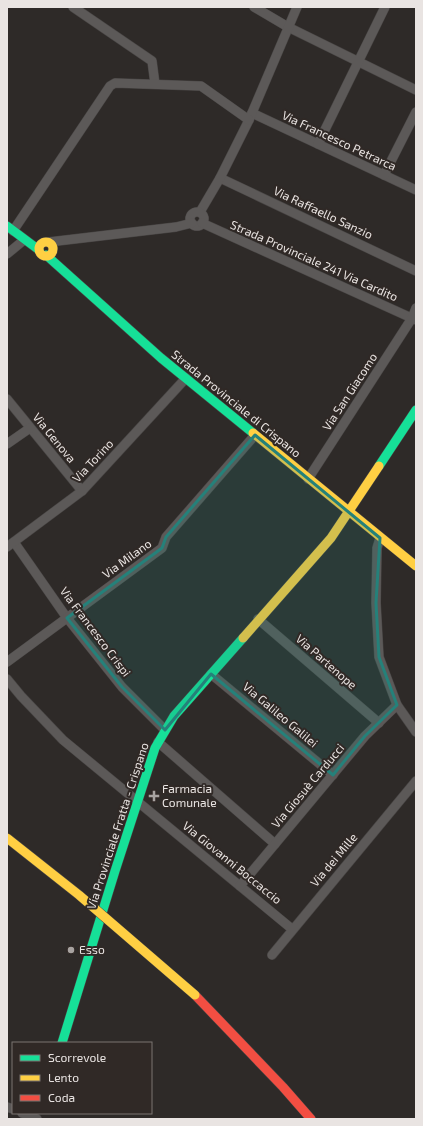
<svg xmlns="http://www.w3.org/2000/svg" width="423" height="1126" font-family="'Exo 2',sans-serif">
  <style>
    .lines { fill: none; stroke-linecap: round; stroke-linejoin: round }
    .street-casing { stroke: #484544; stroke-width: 10 }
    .fast-casing { stroke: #484544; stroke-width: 10 }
    .slow-casing { stroke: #484544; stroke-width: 10 }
    .jam-casing { stroke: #484544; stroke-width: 10 }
    .street { stroke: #5c5958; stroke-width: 9 }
    .fast { stroke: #16e098; stroke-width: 9 }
    .slow { stroke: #ffcf43; stroke-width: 9 }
    .jam { stroke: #f24e42; stroke-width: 9 }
    .slow-bridge-casing { stroke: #484544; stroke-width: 10; stroke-linecap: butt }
    .slow-bridge { stroke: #ffcf43; stroke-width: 9 }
    .marked { fill: #25817a; fill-opacity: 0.2; stroke: #25817a; stroke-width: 3; stroke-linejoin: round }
    .poi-dot { fill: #a8a3a1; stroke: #302926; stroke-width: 1.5 }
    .labels { text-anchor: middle; stroke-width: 4; stroke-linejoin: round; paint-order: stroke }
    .street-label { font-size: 12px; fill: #e9e4e2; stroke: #302926 }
    .poi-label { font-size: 12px; fill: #e9e4e2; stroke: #302926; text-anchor: start }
  </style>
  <rect width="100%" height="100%" fill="#2e2a28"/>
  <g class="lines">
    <defs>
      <g id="street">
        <polyline points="73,7 152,61 155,84"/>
        <polyline points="254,7 288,27 416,90"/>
        <polyline points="252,113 416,190"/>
        <polyline points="318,144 385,7"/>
        <polyline points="384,175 416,112"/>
        <polyline points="220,178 416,271"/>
        <polyline points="200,212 220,178 249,120 297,7"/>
        <circle cx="197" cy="219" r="7"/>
        <polyline points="202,223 416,320"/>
        <polyline points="13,231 110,86 115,83 201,86 249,120"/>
        <polyline points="49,242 176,227 192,223"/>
        <polyline points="7,254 24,240"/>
        <polyline points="7,399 82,491"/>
        <polyline points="7,444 30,428"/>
        <polyline points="308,479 412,318 416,308"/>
        <polyline points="380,538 377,548 376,603 379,657 397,705 416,732"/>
        <polyline points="14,542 67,618 122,687 165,730"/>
        <polyline points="7,547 82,491 186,378"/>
        <polyline points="258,619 379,723"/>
        <polyline points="7,662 162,548 166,537 255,435"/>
        <polyline points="211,674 333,775"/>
        <polyline points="7,679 21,696 63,740 292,929"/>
        <polyline points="158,742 275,844"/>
        <polyline points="240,886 365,736 397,705"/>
        <polyline points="272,955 416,781"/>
        <polyline points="7,1107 13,1109"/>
        <polyline points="22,1113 37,1119"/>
      </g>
      <g id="fast">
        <polyline points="7,226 39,250"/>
        <polyline points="46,255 161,358 253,433"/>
        <polyline points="379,466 416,410"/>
        <polyline points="62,1043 115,871 155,748 174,716 243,638"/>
      </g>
      <g id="slow">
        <circle cx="46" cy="249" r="7"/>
        <polyline points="253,433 416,566"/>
        <polyline points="243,638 331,538 379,466"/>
      </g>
      <polyline id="jam" points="195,995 283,1087 311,1119"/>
    </defs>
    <use href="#street" class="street-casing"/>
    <use href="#fast" class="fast-casing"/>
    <use href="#slow" class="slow-casing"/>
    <use href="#jam" class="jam-casing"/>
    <use href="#street" class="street"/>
    <use href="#fast" class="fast"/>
    <use href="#slow" class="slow"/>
    <use href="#jam" class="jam"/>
    <defs>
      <polyline id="slow-bridge" points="7,838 79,895 195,995"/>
    </defs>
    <use href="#slow-bridge" class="slow-bridge-casing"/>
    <use href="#slow-bridge" class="slow-bridge"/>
  </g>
  <path class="marked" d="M255,435L380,538L376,603L379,657L397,705L365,736L333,775L211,674L165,730L122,687L67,618L162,548L166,537Z"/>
  <g class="poi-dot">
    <path d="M152 790h4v4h4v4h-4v4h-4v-4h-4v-4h4z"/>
    <circle cx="71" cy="950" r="4"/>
  </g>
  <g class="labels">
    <g class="street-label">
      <text transform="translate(339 141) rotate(25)" y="4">Via Francesco Petrarca</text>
      <text transform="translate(323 213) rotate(25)" y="4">Via Raffaello Sanzio</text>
      <text transform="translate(314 261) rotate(24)" y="4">Strada Provinciale 241 Via Cardito</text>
      <text transform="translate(350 392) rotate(-57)" y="4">Via San Giacomo</text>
      <text transform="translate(236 404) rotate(39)" y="4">Strada Provinciale di Crispano</text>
      <text transform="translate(54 438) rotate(51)" y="4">Via Genova</text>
      <text transform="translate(93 461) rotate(-47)" y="4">Via Torino</text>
      <text transform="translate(127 559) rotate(-36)" y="4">Via Milano</text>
      <text transform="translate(95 632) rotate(53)" y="4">Via Francesco Crispi</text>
      <text transform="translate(326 662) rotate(41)" y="4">Via Partenope</text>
      <text transform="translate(280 715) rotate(40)" y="4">Via Galileo Galilei</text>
      <text transform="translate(308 786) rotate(-50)" y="4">Via Giosuè Carducci</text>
      <text transform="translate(118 826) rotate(-72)" y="4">Via Provinciale Fratta - Crispano</text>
      <text transform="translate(334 860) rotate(-50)" y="4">Via dei Mille</text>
      <text transform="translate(232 863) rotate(39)" y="4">Via Giovanni Boccaccio</text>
    </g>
    <g class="poi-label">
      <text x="162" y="793">Farmacia<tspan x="162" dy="14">Comunale</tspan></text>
      <text x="79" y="954">Esso</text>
    </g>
  </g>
  <rect width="423" height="1126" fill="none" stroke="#e9e4e2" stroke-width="16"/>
  <rect x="12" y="1042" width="140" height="72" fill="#302926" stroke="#7a7471"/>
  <rect x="20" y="1055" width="20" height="6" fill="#16e098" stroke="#7a7471"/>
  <text x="48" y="1062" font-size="12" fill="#e9e4e2">Scorrevole</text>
  <rect x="20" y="1075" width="20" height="6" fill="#ffcf43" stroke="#7a7471"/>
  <text x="48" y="1082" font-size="12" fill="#e9e4e2">Lento</text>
  <rect x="20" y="1095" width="20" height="6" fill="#f24e42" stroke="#7a7471"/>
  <text x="48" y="1102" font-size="12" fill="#e9e4e2">Coda</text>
</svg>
